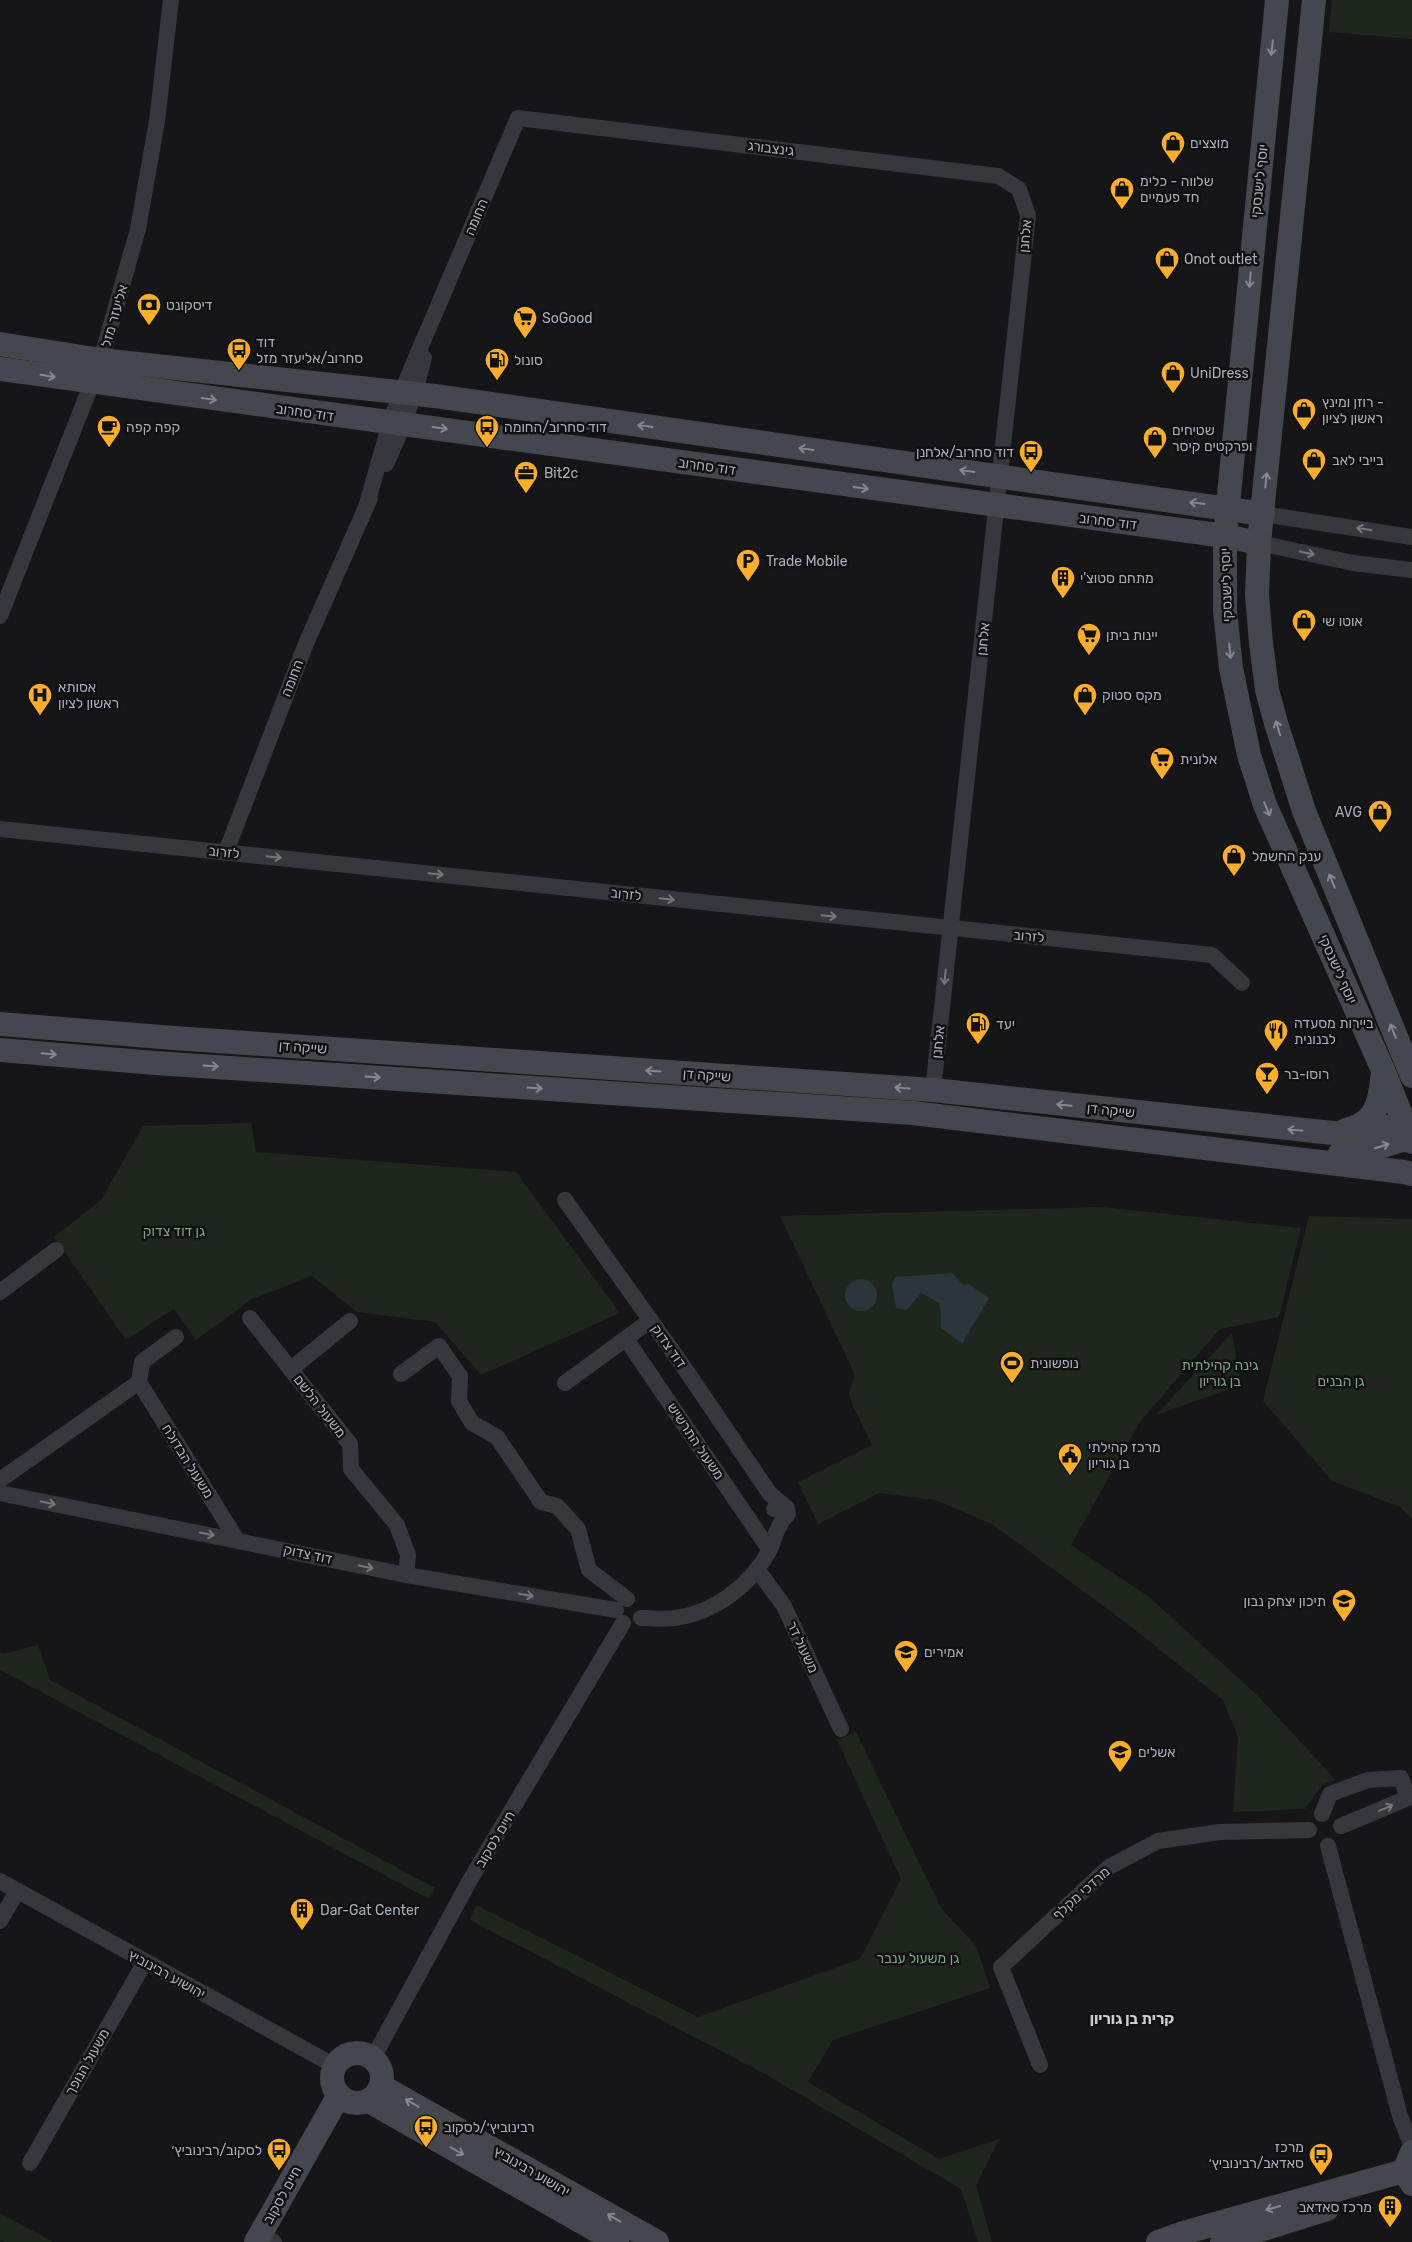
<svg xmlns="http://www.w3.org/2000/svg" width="1412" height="2242" font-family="Rubik,'Noto Sans Hebrew',sans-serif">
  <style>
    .green { fill: #1e261e }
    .water { fill: #2b353c }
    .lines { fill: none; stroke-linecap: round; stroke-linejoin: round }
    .street { stroke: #37383d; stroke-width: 16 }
    .secondary { stroke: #44474d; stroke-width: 24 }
    .oneway { stroke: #848993 }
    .oneway2 { stroke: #757881 }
    .labels { text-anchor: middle; stroke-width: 5; stroke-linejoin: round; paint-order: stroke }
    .poi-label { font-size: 14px; fill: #a7adb9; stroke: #111113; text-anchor: start }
    .street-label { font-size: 14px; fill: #a7adb9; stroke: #111113 }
    .park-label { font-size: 14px; fill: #7da47e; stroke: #111113 }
    .neighbourhood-label { font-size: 15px; font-weight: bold; fill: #c8ccd4; stroke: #111113 }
  </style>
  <rect width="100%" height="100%" fill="#161618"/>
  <g class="green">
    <polygon points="1332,0 1412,0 1412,39 1329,32"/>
    <polygon points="251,1123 256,1152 516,1172 620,1313 481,1375 435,1322 357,1312 312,1276 252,1299 196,1340 174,1309 126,1340 54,1237 101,1200 143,1126"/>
    <polygon points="1102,1207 1301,1228 1279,1317 1220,1329 1140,1422 1071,1545 1148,1596 1256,1694 1336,1780 1322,1785 1305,1809 1233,1812 1238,1737 1223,1700 1125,1622 992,1524 935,1500 879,1493 818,1524 798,1482 872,1445 852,1404 849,1393 855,1375 780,1216"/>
    <polygon points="1309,1216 1412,1219 1412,1519 1400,1507 1332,1481 1263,1401"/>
    <polygon points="1232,1333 1241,1385 1156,1415"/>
    <polygon points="38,1645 50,1680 435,1888 429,1899 0,1670 0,1653 3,1654"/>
    <polygon points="856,1732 941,1908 976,1946 990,1988 833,2040 808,2082 939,2159 999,2139 976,2185 992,2242 978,2242 961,2189 765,2074 470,1920 476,1905 698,2017 860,1959 901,1879 837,1740"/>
    <polygon points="0,2213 53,2242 5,2242 0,2240"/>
  </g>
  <g class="water">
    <polygon points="952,1273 964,1286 967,1283 989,1298 962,1344 941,1328 941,1313 939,1303 921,1293 907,1310 896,1308 892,1285 896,1277"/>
    <circle cx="861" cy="1295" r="16"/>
  </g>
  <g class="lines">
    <g class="street">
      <path d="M386,464C403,429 415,396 424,358"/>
      <polyline points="366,507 390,423 401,393 518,118 998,176 1019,189 1028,215 933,1090"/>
      <polyline points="1263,514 1412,537"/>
      <polyline points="1259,543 1353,563 1412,570"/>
      <polyline points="0,616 101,360 138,229 157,121 171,0"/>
      <polyline points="0,829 1212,955 1242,983"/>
      <polyline points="226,852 305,646 370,498"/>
      <polyline points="565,1200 681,1363 770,1494 782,1504"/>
      <polyline points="0,1292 56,1250"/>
      <polyline points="250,1318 350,1444 351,1469 397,1525 408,1555 406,1575"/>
      <polyline points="176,1337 142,1362 139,1382 237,1540"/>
      <polyline points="626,1339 765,1543"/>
      <polyline points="291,1369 350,1321"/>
      <polyline points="401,1374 439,1346 460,1376 459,1401 472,1423 497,1437 541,1502 557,1506 578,1529 589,1570 627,1599"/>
      <polyline points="565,1383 651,1320"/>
      <polyline points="0,1480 139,1382"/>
      <polyline points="0,1493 406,1575 616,1610"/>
      <polyline points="757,1569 784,1606 841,1729"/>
      <path d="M641,1618C652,1618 664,1620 675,1618C714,1613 751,1585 769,1551C774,1543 775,1531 781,1523C783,1519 786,1517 788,1514L787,1508L782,1504L774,1509"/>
      <polyline points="1322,1814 1330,1794 1368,1780 1401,1778 1408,1798 1341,1826"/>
      <polyline points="1328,1846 1400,2116 1412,2147"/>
      <polyline points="0,1881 335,2066"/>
      <polyline points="0,1921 17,1891"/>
      <polyline points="373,2058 470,1880 623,1623"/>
      <polyline points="1040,2065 1001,1967 1109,1867 1158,1841 1220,1832 1309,1830"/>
      <polyline points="30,2163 145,1962"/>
      <polyline points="272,2241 274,2242"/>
    </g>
    <g class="secondary">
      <polyline points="1277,0 1225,536 1225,611 1231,668 1249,755 1265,805 1383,1070 1412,1142"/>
      <polyline points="1314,0 1259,543 1257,595 1261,643 1267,690 1276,723 1304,811 1412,1076"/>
      <polyline points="0,344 101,360 435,396 1263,514"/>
      <polyline points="0,369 1225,536 1259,543"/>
      <polyline points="0,1024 174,1038 933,1090 1333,1133 1355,1135 1404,1123 1412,1124"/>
      <polyline points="0,1050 155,1063 913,1113 1404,1172 1412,1174"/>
      <path d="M1346,1130C1378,1123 1380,1100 1383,1072"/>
      <polyline points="1339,1155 1360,1153 1408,1138"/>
      <circle cx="357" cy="2078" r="25"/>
      <polyline points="381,2086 657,2242"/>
      <polyline points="369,2101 617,2242"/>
      <polyline points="1412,2152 1404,2171 1412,2184"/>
      <polyline points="256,2242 339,2095"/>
      <polyline points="1158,2242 1183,2233 1404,2171"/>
      <polyline points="1222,2242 1327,2209"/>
    </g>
  </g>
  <defs><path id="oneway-shaft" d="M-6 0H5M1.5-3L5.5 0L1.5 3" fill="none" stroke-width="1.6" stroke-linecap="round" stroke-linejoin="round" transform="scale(1.25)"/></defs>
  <g class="oneway">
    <use href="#oneway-shaft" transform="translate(1272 48) rotate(96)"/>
    <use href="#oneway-shaft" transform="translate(1250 280) rotate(96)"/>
    <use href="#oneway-shaft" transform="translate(48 376) rotate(9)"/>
    <use href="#oneway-shaft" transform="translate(209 399) rotate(8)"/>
    <use href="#oneway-shaft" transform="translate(645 426) rotate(-172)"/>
    <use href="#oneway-shaft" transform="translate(440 428) rotate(8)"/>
    <use href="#oneway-shaft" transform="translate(806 449) rotate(-172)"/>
    <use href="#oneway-shaft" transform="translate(967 471) rotate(-172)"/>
    <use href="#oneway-shaft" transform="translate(1266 480) rotate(-84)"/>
    <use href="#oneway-shaft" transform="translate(861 488) rotate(8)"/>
    <use href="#oneway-shaft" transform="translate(1197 503) rotate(-172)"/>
    <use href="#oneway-shaft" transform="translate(1230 651) rotate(84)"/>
    <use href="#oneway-shaft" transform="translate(1278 728) rotate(-107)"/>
    <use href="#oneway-shaft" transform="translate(1267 809) rotate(67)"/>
    <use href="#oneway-shaft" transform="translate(1332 881) rotate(-112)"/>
    <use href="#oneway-shaft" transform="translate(1393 1031) rotate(-112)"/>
    <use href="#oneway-shaft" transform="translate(49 1054) rotate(5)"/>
    <use href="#oneway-shaft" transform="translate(211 1066) rotate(4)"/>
    <use href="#oneway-shaft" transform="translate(653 1071) rotate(-176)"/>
    <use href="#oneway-shaft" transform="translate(373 1077) rotate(4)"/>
    <use href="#oneway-shaft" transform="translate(535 1088) rotate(4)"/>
    <use href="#oneway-shaft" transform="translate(902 1088) rotate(-176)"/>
    <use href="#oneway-shaft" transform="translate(1064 1105) rotate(-174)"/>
    <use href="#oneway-shaft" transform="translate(1295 1130) rotate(-174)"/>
    <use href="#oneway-shaft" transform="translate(1382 1146) rotate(-17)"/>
    <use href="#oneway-shaft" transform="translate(412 2103) rotate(-150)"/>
    <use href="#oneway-shaft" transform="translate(457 2151) rotate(30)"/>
    <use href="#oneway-shaft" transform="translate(1273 2208) rotate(164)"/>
    <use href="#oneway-shaft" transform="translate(614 2218) rotate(-150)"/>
  </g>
  <g class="oneway2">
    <use href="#oneway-shaft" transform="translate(1364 529) rotate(-171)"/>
    <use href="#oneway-shaft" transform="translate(1307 553) rotate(11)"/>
    <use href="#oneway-shaft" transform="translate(274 857) rotate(6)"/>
    <use href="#oneway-shaft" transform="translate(436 874) rotate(6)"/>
    <use href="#oneway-shaft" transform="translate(667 899) rotate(6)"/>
    <use href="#oneway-shaft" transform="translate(829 916) rotate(6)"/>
    <use href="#oneway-shaft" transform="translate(945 977) rotate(96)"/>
    <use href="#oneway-shaft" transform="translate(48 1503) rotate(11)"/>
    <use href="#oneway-shaft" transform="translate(207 1534) rotate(11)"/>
    <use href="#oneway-shaft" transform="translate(366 1567) rotate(12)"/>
    <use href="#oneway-shaft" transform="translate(526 1595) rotate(9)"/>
    <use href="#oneway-shaft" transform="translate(1386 1808) rotate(-23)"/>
  </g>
  <defs>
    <symbol id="shop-pin" viewBox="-11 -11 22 30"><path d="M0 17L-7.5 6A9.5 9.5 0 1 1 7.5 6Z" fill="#faae2b" stroke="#111113"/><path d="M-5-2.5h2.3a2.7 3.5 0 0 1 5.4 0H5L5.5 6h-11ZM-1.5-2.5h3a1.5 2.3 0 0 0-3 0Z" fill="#111"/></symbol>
    <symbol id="bank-pin" viewBox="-11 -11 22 30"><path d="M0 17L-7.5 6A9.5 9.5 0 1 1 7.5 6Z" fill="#faae2b" stroke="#111113"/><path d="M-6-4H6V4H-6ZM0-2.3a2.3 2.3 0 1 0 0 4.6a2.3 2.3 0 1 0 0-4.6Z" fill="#111"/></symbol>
    <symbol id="supermarket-pin" viewBox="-11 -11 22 30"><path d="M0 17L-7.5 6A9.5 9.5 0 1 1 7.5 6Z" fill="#faae2b" stroke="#111113"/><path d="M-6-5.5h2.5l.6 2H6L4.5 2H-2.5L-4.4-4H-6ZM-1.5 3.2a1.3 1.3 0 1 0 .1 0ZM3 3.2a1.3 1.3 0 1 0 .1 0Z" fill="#111"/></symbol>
    <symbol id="bus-pin" viewBox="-11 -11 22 30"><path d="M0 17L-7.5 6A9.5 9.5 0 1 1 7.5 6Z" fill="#faae2b" stroke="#111113"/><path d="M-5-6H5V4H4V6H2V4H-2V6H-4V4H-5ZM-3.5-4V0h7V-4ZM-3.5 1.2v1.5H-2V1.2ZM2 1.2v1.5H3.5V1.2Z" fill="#111"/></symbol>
    <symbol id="fuel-pin" viewBox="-11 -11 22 30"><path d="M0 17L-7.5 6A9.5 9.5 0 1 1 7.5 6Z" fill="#faae2b" stroke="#111113"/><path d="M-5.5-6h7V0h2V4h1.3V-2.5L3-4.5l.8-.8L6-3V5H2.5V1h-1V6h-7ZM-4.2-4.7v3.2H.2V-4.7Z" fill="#111"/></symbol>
    <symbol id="cafe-pin" viewBox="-11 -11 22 30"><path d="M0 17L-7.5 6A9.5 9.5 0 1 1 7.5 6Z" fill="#faae2b" stroke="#111113"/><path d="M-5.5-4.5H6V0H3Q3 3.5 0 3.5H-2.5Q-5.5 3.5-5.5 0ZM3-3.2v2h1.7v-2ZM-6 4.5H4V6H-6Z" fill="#111"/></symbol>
    <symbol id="office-pin" viewBox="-11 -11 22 30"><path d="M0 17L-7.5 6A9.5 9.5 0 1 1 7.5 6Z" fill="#faae2b" stroke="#111113"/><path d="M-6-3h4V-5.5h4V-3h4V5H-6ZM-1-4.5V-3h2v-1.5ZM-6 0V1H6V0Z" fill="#111"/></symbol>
    <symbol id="parking-pin" viewBox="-11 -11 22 30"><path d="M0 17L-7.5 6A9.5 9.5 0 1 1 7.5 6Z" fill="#faae2b" stroke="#111113"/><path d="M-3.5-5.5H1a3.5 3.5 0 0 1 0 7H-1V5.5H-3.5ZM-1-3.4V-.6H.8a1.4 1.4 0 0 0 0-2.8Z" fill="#111"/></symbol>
    <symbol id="building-pin" viewBox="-11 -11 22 30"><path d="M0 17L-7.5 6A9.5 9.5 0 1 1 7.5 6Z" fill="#faae2b" stroke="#111113"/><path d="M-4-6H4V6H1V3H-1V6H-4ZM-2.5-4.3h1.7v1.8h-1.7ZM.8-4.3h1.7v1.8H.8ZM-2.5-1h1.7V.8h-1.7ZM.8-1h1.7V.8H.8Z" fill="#111"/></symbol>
    <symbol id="hospital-pin" viewBox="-11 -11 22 30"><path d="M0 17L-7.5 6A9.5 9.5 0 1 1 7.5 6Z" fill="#faae2b" stroke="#111113"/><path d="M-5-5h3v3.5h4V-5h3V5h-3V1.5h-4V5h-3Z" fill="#111"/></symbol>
    <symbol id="restaurant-pin" viewBox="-11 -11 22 30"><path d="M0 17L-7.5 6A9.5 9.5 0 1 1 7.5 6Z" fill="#faae2b" stroke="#111113"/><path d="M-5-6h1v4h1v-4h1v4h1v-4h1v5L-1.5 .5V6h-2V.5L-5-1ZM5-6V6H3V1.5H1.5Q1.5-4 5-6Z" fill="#111"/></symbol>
    <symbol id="bar-pin" viewBox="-11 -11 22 30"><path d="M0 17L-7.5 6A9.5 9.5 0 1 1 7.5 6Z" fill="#faae2b" stroke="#111113"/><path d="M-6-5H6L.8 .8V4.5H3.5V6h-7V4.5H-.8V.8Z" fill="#111"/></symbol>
    <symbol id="stadium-pin" viewBox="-11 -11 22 30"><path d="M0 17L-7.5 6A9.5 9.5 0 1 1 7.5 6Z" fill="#faae2b" stroke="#111113"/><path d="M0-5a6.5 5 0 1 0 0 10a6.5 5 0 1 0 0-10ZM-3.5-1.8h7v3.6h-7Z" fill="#111"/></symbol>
    <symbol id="civic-pin" viewBox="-11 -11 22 30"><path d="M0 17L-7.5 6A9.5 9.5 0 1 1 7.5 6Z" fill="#faae2b" stroke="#111113"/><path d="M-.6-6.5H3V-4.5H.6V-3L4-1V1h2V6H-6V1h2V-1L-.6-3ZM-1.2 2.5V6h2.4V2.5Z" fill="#111"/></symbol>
    <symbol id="school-pin" viewBox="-11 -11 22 30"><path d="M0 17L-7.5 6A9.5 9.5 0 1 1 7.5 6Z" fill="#faae2b" stroke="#111113"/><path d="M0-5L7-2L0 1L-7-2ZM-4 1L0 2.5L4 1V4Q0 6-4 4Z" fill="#111"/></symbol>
  </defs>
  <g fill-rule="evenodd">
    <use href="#shop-pin" x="1159" y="129" width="28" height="38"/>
    <use href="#shop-pin" x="1108" y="175" width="28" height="38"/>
    <use href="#shop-pin" x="1153" y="245" width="28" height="38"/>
    <use href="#bank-pin" x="135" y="291" width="28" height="38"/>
    <use href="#supermarket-pin" x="511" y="304" width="28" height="38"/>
    <use href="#bus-pin" x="225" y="336" width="28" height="38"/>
    <use href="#fuel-pin" x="483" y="346" width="28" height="38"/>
    <use href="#shop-pin" x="1159" y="359" width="28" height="38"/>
    <use href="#shop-pin" x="1290" y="396" width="28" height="38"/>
    <use href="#cafe-pin" x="95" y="413" width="28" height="38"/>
    <use href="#bus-pin" x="473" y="413" width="28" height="38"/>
    <use href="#shop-pin" x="1141" y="424" width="28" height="38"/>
    <use href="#bus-pin" x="1017" y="438" width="28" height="38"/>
    <use href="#shop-pin" x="1300" y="446" width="28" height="38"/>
    <use href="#office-pin" x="512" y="459" width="28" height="38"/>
    <use href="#parking-pin" x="734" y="547" width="28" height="38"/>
    <use href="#building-pin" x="1049" y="564" width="28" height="38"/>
    <use href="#shop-pin" x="1290" y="607" width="28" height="38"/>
    <use href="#supermarket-pin" x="1075" y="621" width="28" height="38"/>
    <use href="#hospital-pin" x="26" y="681" width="28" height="38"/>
    <use href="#shop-pin" x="1071" y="681" width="28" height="38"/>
    <use href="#supermarket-pin" x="1148" y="745" width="28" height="38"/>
    <use href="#shop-pin" x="1366" y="798" width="28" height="38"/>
    <use href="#shop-pin" x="1220" y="842" width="28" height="38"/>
    <use href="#fuel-pin" x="964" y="1010" width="28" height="38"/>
    <use href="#restaurant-pin" x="1262" y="1017" width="28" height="38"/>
    <use href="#bar-pin" x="1253" y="1060" width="28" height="38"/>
    <use href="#stadium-pin" x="998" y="1349" width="28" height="38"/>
    <use href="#civic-pin" x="1056" y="1441" width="28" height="38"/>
    <use href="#school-pin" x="1330" y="1587" width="28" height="38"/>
    <use href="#school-pin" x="892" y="1638" width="28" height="38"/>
    <use href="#school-pin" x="1106" y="1738" width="28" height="38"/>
    <use href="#building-pin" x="288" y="1896" width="28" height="38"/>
    <use href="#bus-pin" x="412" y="2113" width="28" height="38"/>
    <use href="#bus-pin" x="265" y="2136" width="28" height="38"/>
    <use href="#bus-pin" x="1307" y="2141" width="28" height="38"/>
    <use href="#building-pin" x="1376" y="2193" width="28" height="38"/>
  </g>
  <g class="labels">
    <g class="poi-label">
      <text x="1190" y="148">מוצצים</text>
      <text x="1140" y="186">שלווה - כלימ<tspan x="1140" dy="16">חד פעמיים</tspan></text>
      <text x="1184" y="264">Onot outlet</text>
      <text x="166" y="310">דיסקונט</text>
      <text x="542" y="323">SoGood</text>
      <text x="256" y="347">דוד<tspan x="256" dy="16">סחרוב/אליעזר מזל</tspan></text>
      <text x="514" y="365">סונול</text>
      <text x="1190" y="378">UniDress</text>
      <text x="1322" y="407">רוזן ומינץ -<tspan x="1322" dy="16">ראשון לציון</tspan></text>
      <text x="126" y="432">קפה קפה</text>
      <text x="504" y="432">דוד סחרוב/החומה</text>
      <text x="1172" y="435">שטיחים<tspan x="1172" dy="16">ופרקטים קיסר</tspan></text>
      <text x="1014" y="457" text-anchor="end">דוד סחרוב/אלחנן</text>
      <text x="1332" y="465">בייבי לאב</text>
      <text x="544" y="478">Bit2c</text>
      <text x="766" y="566">Trade Mobile</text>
      <text x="1080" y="583">מתחם סטוצ'י</text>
      <text x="1322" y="626">אוטו שי</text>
      <text x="1106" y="640">יינות ביתן</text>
      <text x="58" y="692">אסותא<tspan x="58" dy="16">ראשון לציון</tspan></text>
      <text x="1102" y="700">מקס סטוק</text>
      <text x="1180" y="764">אלונית</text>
      <text x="1362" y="817" text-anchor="end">AVG</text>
      <text x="1252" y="861">ענק החשמל</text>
      <text x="1294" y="1028">ביירות מסעדה<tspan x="1294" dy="16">לבנונית</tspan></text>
      <text x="996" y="1029">יעד</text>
      <text x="1284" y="1079">רוסו-בר</text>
      <text x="1030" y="1368">נופשונית</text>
      <text x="1088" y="1452">מרכז קהילתי<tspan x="1088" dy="16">בן גוריון</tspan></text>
      <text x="1326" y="1606" text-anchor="end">תיכון יצחק נבון</text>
      <text x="924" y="1657">אמירים</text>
      <text x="1138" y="1757">אשלים</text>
      <text x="320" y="1915">Dar-Gat Center</text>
      <text x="444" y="2132">רבינוביץ׳/לסקוב</text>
      <text x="1304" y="2152" text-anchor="end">מרכז<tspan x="1304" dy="16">סאדאב/רבינוביץ׳</tspan></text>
      <text x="262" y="2155" text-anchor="end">לסקוב/רבינוביץ׳</text>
      <text x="1372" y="2212" text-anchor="end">מרכז סאדאב</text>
    </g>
    <g class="street-label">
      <text transform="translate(771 148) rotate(7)" y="5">גינצבורג</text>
      <text transform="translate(1259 181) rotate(-84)" y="5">יוסף לישנסקי</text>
      <text transform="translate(476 217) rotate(-67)" y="5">החומה</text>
      <text transform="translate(1025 236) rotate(-85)" y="5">אלחנן</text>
      <text transform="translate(114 316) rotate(-74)" y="5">אליעזר מזל</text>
      <text transform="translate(305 412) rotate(8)" y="5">דוד סחרוב</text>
      <text transform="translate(707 466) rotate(8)" y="5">דוד סחרוב</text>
      <text transform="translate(1108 521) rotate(7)" y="5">דוד סחרוב</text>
      <text transform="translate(1226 585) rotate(-92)" y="5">יוסף לישנסקי</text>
      <text transform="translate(983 639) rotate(-84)" y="5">אלחנן</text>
      <text transform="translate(292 678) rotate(-69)" y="5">החומה</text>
      <text transform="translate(224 852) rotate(6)" y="5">לזרוב</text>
      <text transform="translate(626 894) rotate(6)" y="5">לזרוב</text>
      <text transform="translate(1029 936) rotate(5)" y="5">לזרוב</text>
      <text transform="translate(1338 969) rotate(66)" y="5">יוסף לישנסקי</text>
      <text transform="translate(938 1042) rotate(-84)" y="5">אלחנן</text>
      <text transform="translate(303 1047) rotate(4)" y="5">שייקה דן</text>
      <text transform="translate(707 1075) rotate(4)" y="5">שייקה דן</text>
      <text transform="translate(1111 1110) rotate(6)" y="5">שייקה דן</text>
      <text transform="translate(669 1346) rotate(55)" y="5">דוד צדוק</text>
      <text transform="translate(320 1406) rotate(52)" y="5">משעול הלשם</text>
      <text transform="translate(696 1441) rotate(56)" y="5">משעול התרשיש</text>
      <text transform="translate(188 1461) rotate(58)" y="5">משעול הבדולח</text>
      <text transform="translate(308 1554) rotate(12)" y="5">דוד צדוק</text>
      <text transform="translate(803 1647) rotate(65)" y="5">משעול דר</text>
      <text transform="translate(495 1839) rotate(-59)" y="5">חיים לסקוב</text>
      <text transform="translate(1081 1893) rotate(-42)" y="5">מרדכי מקלף</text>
      <text transform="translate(167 1974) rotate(29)" y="5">יהושוע רבינוביץ</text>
      <text transform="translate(87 2062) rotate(-60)" y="5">משעול הנופך</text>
      <text transform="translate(532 2171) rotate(30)" y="5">יהושוע רבינוביץ</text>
      <text transform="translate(282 2195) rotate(-61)" y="5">חיים לסקוב</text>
    </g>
    <g class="park-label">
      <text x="174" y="1236">גן דוד צדוק</text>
      <text x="1220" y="1370">גינה קהילתית<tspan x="1220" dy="16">בן גוריון</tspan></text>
      <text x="1341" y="1386">גן הבנים</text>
      <text x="918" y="1963">גן משעול ענבר</text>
    </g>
    <g class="neighbourhood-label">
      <text x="1132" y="2024">קרית בן גוריון</text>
    </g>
  </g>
</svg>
